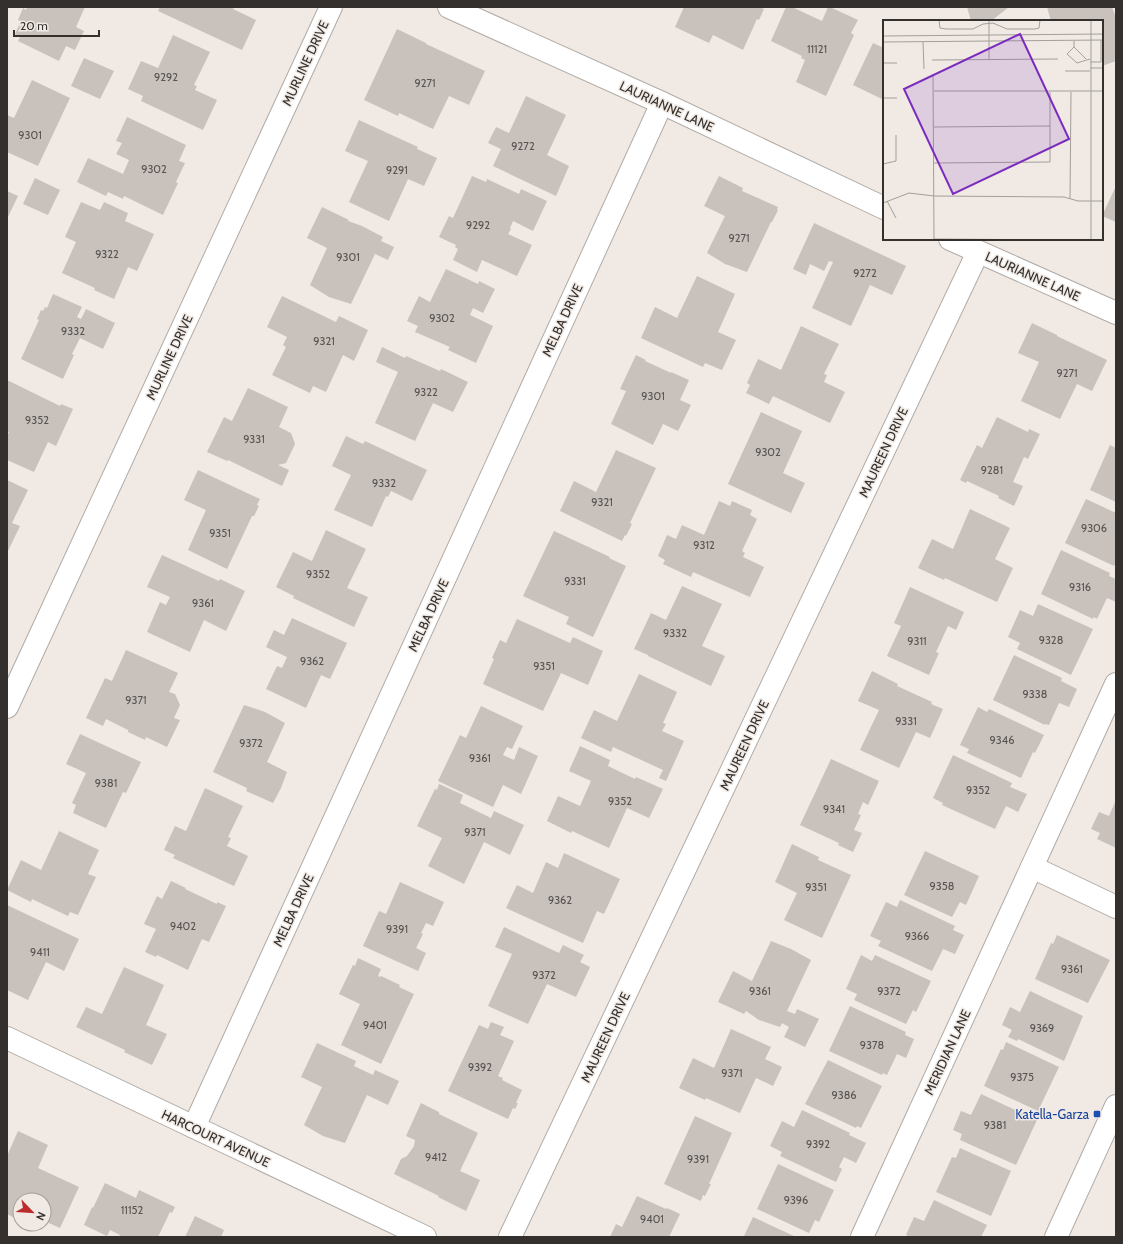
<svg xmlns="http://www.w3.org/2000/svg" width="1123" height="1244" font-family="Cabin,sans-serif">
  <style>
    .building { fill: #c8c1bc }
    .lines { fill: none; stroke-linecap: round; stroke-linejoin: round }
    .street-casing { stroke: #b1aba6; stroke-width: 24 }
    .primary-casing { stroke: #b1aba6; stroke-width: 24 }
    .street { stroke: #fff; stroke-width: 22 }
    .primary { stroke: #fff; stroke-width: 22 }
    .transit-dot { fill: #1a4fb4; stroke: #f0e9e4; stroke-width: 1.5 }
    .labels { text-anchor: middle; stroke-width: 3; stroke-linejoin: round; paint-order: stroke }
    .number-label { font-size: 11px; fill: #585452 }
    .street-label { font-size: 13px; fill: #33302e; stroke: #f0e9e4 }
    .transit-label { font-size: 13px; fill: #164399; stroke: #f0e9e4; text-anchor: end }
    .inset-road { fill: none; stroke: #a49f9b; stroke-width: 1 }
    .view { fill: #7b2cbf; fill-opacity: 0.15; stroke: #7b2cbf; stroke-width: 2 }
    .inset-edge { fill: none; stroke: #33302e; stroke-width: 2 }
  </style>
  <rect width="100%" height="100%" fill="#f0e9e4"/>
  <g class="building">
    <polygon points="27,7 85,7 76,27 84,31 75,50 66,46 59,61 18,41 20,37 15,34 21,21 18,20 23,8 26,10"/>
    <polygon points="160,7 234,7 233,9 256,20 242,50 158,11"/>
    <polygon points="684,7 760,7 764,9 759,20 757,19 743,50 713,35 709,43 675,27"/>
    <polygon points="786,7 792,7 822,21 828,7 830,7 858,20 851,33 854,35 826,96 796,82 805,60 801,58 802,56 771,41"/>
    <polygon points="967,7 1009,7 991,21 971,21"/>
    <polygon points="1047,7 1112,7 1116,18 1116,61 1102,66 1102,21 1051,21"/>
    <polygon points="397,29 426,43 426,44 485,71 469,105 449,96 433,129 399,113 398,116 364,100"/>
    <polygon points="173,35 210,52 194,85 197,86 195,90 217,100 203,130 141,101 143,96 128,89 141,61 158,68"/>
    <polygon points="873,43 884,48 884,100 853,85"/>
    <polygon points="84,58 114,71 100,99 71,86"/>
    <polygon points="32,80 70,98 38,166 7,152 7,115 14,118"/>
    <polygon points="526,96 566,115 547,155 569,166 556,196 493,166 501,149 488,143 496,127 509,133"/>
    <polygon points="127,117 186,145 179,161 185,163 176,182 178,183 163,215 124,196 123,199 108,192 106,196 77,182 88,158 123,174 129,160 116,154 122,143 116,141"/>
    <polygon points="359,120 418,147 417,149 437,158 424,186 408,179 389,221 349,202 368,161 345,151"/>
    <polygon points="472,176 486,182 487,179 519,194 521,189 547,201 533,231 513,221 510,228 511,229 508,234 532,245 517,276 482,260 477,272 453,260 458,249 455,247 456,245 439,237 449,216 453,218"/>
    <polygon points="719,176 743,188 742,191 778,207 777,209 778,210 772,222 771,222 747,272 725,264 707,253 725,216 704,206"/>
    <polygon points="35,178 60,190 48,215 23,204"/>
    <polygon points="1116,186 1116,222 1102,216"/>
    <polygon points="7,191 18,196 7,219"/>
    <polygon points="81,202 100,210 104,202 128,213 125,221 154,234 137,271 128,267 114,299 94,290 95,288 62,273 76,242 65,237"/>
    <polygon points="322,207 349,220 348,221 362,226 383,237 381,241 394,247 388,260 375,254 351,304 329,297 310,285 327,248 307,238"/>
    <polygon points="814,223 906,266 892,295 870,285 851,326 812,308 833,262 829,261 824,271 810,264 806,275 793,269"/>
    <polygon points="446,269 478,284 479,281 495,289 483,313 473,308 470,315 493,326 476,363 448,350 450,347 415,332 418,326 407,321 419,296 430,302"/>
    <polygon points="697,276 735,294 718,332 736,340 722,370 705,363 703,367 641,338 655,307 677,318"/>
    <polygon points="53,294 82,307 77,317 81,319 86,309 115,323 103,349 80,338 72,354 74,355 63,379 21,359 39,320 37,319 41,310 43,311 45,307 47,308"/>
    <polygon points="282,296 336,322 339,316 368,330 354,361 343,355 326,392 313,386 310,393 272,375 286,347 283,345 287,337 267,327"/>
    <polygon points="1032,323 1057,335 1057,336 1107,360 1092,391 1077,384 1060,419 1021,401 1039,362 1018,353"/>
    <polygon points="801,326 839,344 824,374 827,375 824,382 845,392 830,423 773,396 769,404 746,393 750,385 747,383 758,359 781,370"/>
    <polygon points="382,347 405,358 406,356 440,371 441,369 468,382 453,412 433,403 415,441 375,423 398,372 376,362"/>
    <polygon points="636,355 646,360 645,361 671,373 671,372 689,380 680,400 691,405 678,431 663,424 653,445 611,424 626,391 620,389"/>
    <polygon points="7,380 60,406 61,404 73,409 56,446 48,442 34,472 7,460 7,433 8,434 9,432 7,431"/>
    <polygon points="248,388 288,407 279,427 291,433 295,444 286,463 278,465 289,470 282,486 228,460 227,461 207,452 224,417 232,421"/>
    <polygon points="761,412 802,431 783,473 805,483 791,513 728,484"/>
    <polygon points="997,417 1028,432 1029,429 1040,434 1028,459 1024,457 1013,482 1023,486 1014,506 998,498 999,496 967,481 966,483 960,480 977,445 982,448"/>
    <polygon points="346,436 363,444 365,441 427,470 412,501 391,491 388,497 386,496 372,527 334,510 351,475 332,466"/>
    <polygon points="1110,445 1116,448 1116,502 1090,490"/>
    <polygon points="616,450 656,468 630,523 632,524 626,536 625,535 622,541 560,511 574,481 596,492"/>
    <polygon points="198,470 260,499 257,505 259,506 254,516 252,516 227,569 188,550 206,510 184,500"/>
    <polygon points="7,480 28,490 12,523 20,526 7,553"/>
    <polygon points="1086,499 1116,513 1116,566 1114,565 1114,566 1065,543"/>
    <polygon points="719,501 730,506 732,501 752,510 750,515 757,519 742,551 745,553 743,557 764,567 750,597 693,572 691,577 663,564 665,560 658,556 667,535 676,539 682,525 704,535"/>
    <polygon points="970,509 1010,528 995,559 1013,568 997,602 945,578 944,580 918,568 932,539 953,549"/>
    <polygon points="326,530 366,549 347,588 368,597 354,627 293,598 294,596 276,587 293,552 312,561"/>
    <polygon points="554,531 610,557 609,558 626,566 593,637 566,624 569,617 523,596"/>
    <polygon points="1061,550 1110,573 1109,576 1116,579 1116,602 1107,598 1097,619 1094,617 1093,619 1041,594"/>
    <polygon points="162,555 219,581 220,579 245,591 226,631 204,620 190,652 147,632 160,602 166,605 170,597 147,587"/>
    <polygon points="682,586 722,604 702,646 725,656 711,686 648,656 648,655 634,649 651,613 666,620"/>
    <polygon points="910,587 964,612 956,630 948,626 936,652 939,653 929,675 887,656 901,626 894,623"/>
    <polygon points="1038,604 1093,629 1071,675 1017,649 1020,643 1008,637 1020,610 1033,616"/>
    <polygon points="292,618 347,643 330,679 321,675 306,708 266,689 277,666 282,668 287,657 266,647 274,630 284,635"/>
    <polygon points="517,619 570,643 573,637 603,651 588,685 561,673 543,711 483,684 494,659 492,658 500,640 506,643"/>
    <polygon points="126,650 178,673 169,692 175,694 180,705 174,718 180,720 167,747 146,737 145,740 128,732 128,730 106,719 103,726 86,718 105,678 112,681"/>
    <polygon points="1014,655 1062,678 1061,681 1077,689 1069,707 1059,703 1049,725 1045,724 1045,725 993,700"/>
    <polygon points="872,671 898,684 897,686 932,702 931,704 943,709 930,738 916,732 899,768 860,750 879,710 858,701"/>
    <polygon points="639,674 677,692 663,723 666,724 662,731 684,741 666,781 659,778 663,770 613,747 611,752 581,738 594,710 617,721"/>
    <polygon points="244,705 265,712 285,723 267,762 287,772 281,788 273,803 246,791 247,788 213,772"/>
    <polygon points="481,706 523,726 512,749 507,747 503,755 514,760 519,747 538,756 521,794 503,785 493,807 438,781 460,735 466,738"/>
    <polygon points="978,707 987,712 989,709 1044,735 1035,753 1033,752 1021,778 967,753 969,749 960,745"/>
    <polygon points="80,734 141,762 126,793 123,792 106,828 73,813 76,805 72,803 86,773 66,764"/>
    <polygon points="580,746 610,760 608,766 635,779 636,777 663,789 649,818 627,808 609,848 572,831 571,833 547,821 558,796 580,806 591,781 569,771"/>
    <polygon points="953,755 1012,783 1010,787 1027,794 1018,812 1006,806 995,829 942,805 943,803 933,798"/>
    <polygon points="831,759 879,781 868,805 863,802 858,814 861,815 854,830 862,833 853,852 838,845 839,843 800,825"/>
    <polygon points="439,784 463,795 460,803 491,818 494,811 524,825 510,855 484,842 464,884 428,866 442,838 417,826 435,789 437,790"/>
    <polygon points="205,788 243,806 228,837 231,838 227,846 248,856 234,886 173,858 175,855 164,850 175,826 186,831"/>
    <polygon points="1116,800 1116,848 1097,839 1100,833 1091,829 1099,812 1109,816"/>
    <polygon points="59,831 99,850 88,874 96,877 78,915 70,912 68,916 32,899 31,902 7,890 21,860 41,870"/>
    <polygon points="792,844 819,857 818,860 851,875 822,938 784,920 797,893 775,882"/>
    <polygon points="925,851 979,876 966,905 960,902 952,917 904,895"/>
    <polygon points="564,853 620,879 604,914 597,911 583,943 506,908 517,885 533,893 546,862 558,868"/>
    <polygon points="171,881 186,888 185,889 217,904 217,902 226,906 209,942 202,939 188,970 157,955 156,957 145,952 156,929 144,924 157,896 162,899"/>
    <polygon points="400,882 444,902 433,926 426,923 421,933 423,934 416,948 426,953 418,971 363,946 379,911 386,914"/>
    <polygon points="900,900 955,926 953,930 964,935 955,954 943,949 932,971 878,946 881,941 870,936 886,902 897,907"/>
    <polygon points="7,905 79,939 64,971 46,962 28,1000 7,990"/>
    <polygon points="504,927 559,953 563,945 584,955 580,962 590,967 576,997 547,984 528,1024 488,1006 512,954 495,947"/>
    <polygon points="1057,935 1110,960 1088,1003 1035,979 1051,943 1053,944"/>
    <polygon points="771,941 791,949 811,960 787,1011 795,1014 797,1009 819,1019 805,1047 784,1037 789,1027 782,1023 780,1027 759,1020 746,1011 744,1014 718,1002 733,971 752,981"/>
    <polygon points="861,955 872,961 875,955 931,981 916,1012 913,1010 906,1024 854,1000 857,994 846,989"/>
    <polygon points="358,958 381,969 378,976 380,977 381,976 400,985 399,987 414,994 381,1064 341,1045 360,1004 339,994 353,965 355,966"/>
    <polygon points="124,967 164,985 146,1025 167,1034 152,1065 124,1052 125,1050 76,1027 86,1007 102,1014"/>
    <polygon points="1030,991 1083,1016 1064,1061 1018,1039 1017,1041 1008,1037 1012,1030 1002,1025 1010,1007 1020,1012"/>
    <polygon points="850,1006 906,1032 905,1035 914,1039 906,1058 897,1054 887,1075 883,1073 882,1075 829,1051"/>
    <polygon points="491,1022 504,1027 500,1035 514,1041 498,1076 503,1078 502,1080 522,1090 516,1103 518,1103 515,1109 513,1108 508,1119 448,1091 479,1025 488,1029"/>
    <polygon points="731,1029 771,1047 765,1059 782,1067 773,1086 756,1078 740,1113 706,1098 705,1100 679,1088 693,1058 714,1068"/>
    <polygon points="1006,1042 1059,1067 1038,1111 984,1086 1001,1049 1003,1050"/>
    <polygon points="317,1043 356,1061 354,1066 373,1075 375,1070 399,1081 388,1105 367,1095 345,1143 323,1136 304,1125 322,1087 301,1077"/>
    <polygon points="828,1060 882,1086 861,1128 857,1126 856,1128 805,1104"/>
    <polygon points="981,1094 1037,1120 1016,1165 960,1140 962,1134 953,1130 961,1111 971,1115"/>
    <polygon points="421,1103 439,1112 439,1114 478,1133 460,1171 480,1180 466,1211 438,1197 439,1196 394,1174 401,1159 407,1156 414,1146 415,1140 406,1136"/>
    <polygon points="802,1110 850,1133 849,1135 866,1143 856,1163 844,1157 839,1167 842,1169 836,1182 780,1156 782,1152 770,1146 782,1121 794,1127"/>
    <polygon points="695,1116 732,1133 709,1184 711,1184 705,1196 703,1195 701,1201 664,1184"/>
    <polygon points="18,1131 48,1145 38,1168 79,1187 60,1228 44,1221 44,1200 20,1200 20,1221 7,1214 7,1156"/>
    <polygon points="960,1148 1011,1171 991,1216 936,1192 952,1157 956,1158"/>
    <polygon points="778,1164 834,1190 819,1222 815,1220 809,1233 757,1209"/>
    <polygon points="105,1183 136,1198 139,1190 175,1207 172,1213 170,1212 158,1237 119,1237 120,1235 110,1230 107,1236 84,1225 92,1207 93,1208"/>
    <polygon points="637,1196 666,1209 667,1208 680,1214 669,1237 610,1237 616,1224 622,1227"/>
    <polygon points="934,1200 987,1225 981,1237 910,1237 906,1235 914,1217 924,1221"/>
    <polygon points="195,1216 224,1230 221,1237 185,1237"/>
    <polygon points="753,1217 796,1237 745,1237 744,1236"/>
  </g>
  <g class="lines">
    <defs>
      <g id="street">
        <polyline points="449,7 662,103 884,208"/>
        <polyline points="950,239 1116,313"/>
        <polyline points="7,707 331,7"/>
        <polyline points="1032,867 1116,907"/>
        <polyline points="7,1038 425,1237"/>
        <polyline points="194,1127 662,103"/>
        <polyline points="510,1237 978,252"/>
        <polyline points="862,1237 1116,684"/>
      </g>
      <polyline id="primary" points="1056,1237 1116,1106"/>
    </defs>
    <use href="#street" class="street-casing"/>
    <use href="#primary" class="primary-casing"/>
    <use href="#street" class="street"/>
    <use href="#primary" class="primary"/>
  </g>
  <rect class="transit-dot" x="1093" y="1110" width="8" height="8" rx="2"/>
  <g class="labels">
    <g class="number-label">
      <text x="817" y="53">11121</text>
      <text x="166" y="81">9292</text>
      <text x="425" y="87">9271</text>
      <text x="30" y="139">9301</text>
      <text x="523" y="150">9272</text>
      <text x="154" y="173">9302</text>
      <text x="397" y="174">9291</text>
      <text x="478" y="229">9292</text>
      <text x="739" y="242">9271</text>
      <text x="107" y="258">9322</text>
      <text x="348" y="261">9301</text>
      <text x="865" y="277">9272</text>
      <text x="442" y="322">9302</text>
      <text x="73" y="335">9332</text>
      <text x="324" y="345">9321</text>
      <text x="1067" y="377">9271</text>
      <text x="426" y="396">9322</text>
      <text x="653" y="400">9301</text>
      <text x="37" y="424">9352</text>
      <text x="254" y="443">9331</text>
      <text x="768" y="456">9302</text>
      <text x="992" y="474">9281</text>
      <text x="384" y="487">9332</text>
      <text x="602" y="506">9321</text>
      <text x="1094" y="532">9306</text>
      <text x="220" y="537">9351</text>
      <text x="704" y="549">9312</text>
      <text x="318" y="578">9352</text>
      <text x="575" y="585">9331</text>
      <text x="1080" y="591">9316</text>
      <text x="203" y="607">9361</text>
      <text x="675" y="637">9332</text>
      <text x="1051" y="644">9328</text>
      <text x="917" y="645">9311</text>
      <text x="312" y="665">9362</text>
      <text x="544" y="670">9351</text>
      <text x="1035" y="698">9338</text>
      <text x="136" y="704">9371</text>
      <text x="906" y="725">9331</text>
      <text x="1002" y="744">9346</text>
      <text x="251" y="747">9372</text>
      <text x="480" y="762">9361</text>
      <text x="106" y="787">9381</text>
      <text x="978" y="794">9352</text>
      <text x="620" y="805">9352</text>
      <text x="834" y="813">9341</text>
      <text x="475" y="836">9371</text>
      <text x="942" y="890">9358</text>
      <text x="816" y="891">9351</text>
      <text x="560" y="904">9362</text>
      <text x="183" y="930">9402</text>
      <text x="397" y="933">9391</text>
      <text x="917" y="940">9366</text>
      <text x="40" y="956">9411</text>
      <text x="1072" y="973">9361</text>
      <text x="544" y="979">9372</text>
      <text x="760" y="995">9361</text>
      <text x="889" y="995">9372</text>
      <text x="375" y="1029">9401</text>
      <text x="1042" y="1032">9369</text>
      <text x="872" y="1049">9378</text>
      <text x="480" y="1071">9392</text>
      <text x="732" y="1077">9371</text>
      <text x="1022" y="1081">9375</text>
      <text x="844" y="1099">9386</text>
      <text x="995" y="1129">9381</text>
      <text x="818" y="1148">9392</text>
      <text x="436" y="1161">9412</text>
      <text x="698" y="1163">9391</text>
      <text x="796" y="1204">9396</text>
      <text x="132" y="1214">11152</text>
      <text x="652" y="1223">9401</text>
    </g>
    <g class="street-label">
      <text transform="translate(305 63) rotate(-65)" y="5">MURLINE DRIVE</text>
      <text transform="translate(667 106) rotate(25)" y="5">LAURIANNE LANE</text>
      <text transform="translate(1033 276) rotate(24)" y="5">LAURIANNE LANE</text>
      <text transform="translate(562 320) rotate(-65)" y="5">MELBA DRIVE</text>
      <text transform="translate(169 357) rotate(-65)" y="5">MURLINE DRIVE</text>
      <text transform="translate(883 452) rotate(-65)" y="5">MAUREEN DRIVE</text>
      <text transform="translate(428 615) rotate(-65)" y="5">MELBA DRIVE</text>
      <text transform="translate(744 745) rotate(-65)" y="5">MAUREEN DRIVE</text>
      <text transform="translate(293 910) rotate(-65)" y="5">MELBA DRIVE</text>
      <text transform="translate(605 1037) rotate(-65)" y="5">MAUREEN DRIVE</text>
      <text transform="translate(947 1052) rotate(-65)" y="5">MERIDIAN LANE</text>
      <text transform="translate(216 1138) rotate(25)" y="5">HARCOURT AVENUE</text>
    </g>
    <g class="transit-label">
      <text x="1089" y="1119">Katella-Garza</text>
    </g>
  </g>
  <g transform="translate(883 20)">
    <rect width="220" height="220" fill="#f0e9e4"/>
    <path class="inset-road" d="M56,0L57,8L63,9H90L100,4L110,3L124,9H152L156,8L157,0M208,0V220M0,16L220,14M191,21V27L184,34L194,43L207,39M0,22L220,20M40,22L41,49M191,27L203,39M106,39V0M49,40L175,39M207,42H218V20M0,43H14M207,48H220M182,51H207M50,54L51,220M51,71H220M0,78H14M51,107L167,106M51,143L167,142V72M0,144L13,141V115M187,179L188,72M4,181L13,198M0,183L26,173L51,176L181,177L195,181H220M51,219L194,220"/>
    <path class="view" d="M137,14L186,119L70,174L21,69Z"/>
    <rect width="220" height="220" class="inset-edge"/>
  </g>
  <rect width="1123" height="1244" fill="none" stroke="#33302e" stroke-width="16"/>
  <g transform="translate(32 1212) rotate(115)"><circle r="19" fill="#f0e9e4" stroke="#a49f9b"/>
  <path d="M0-3L7 15L0 10L-7 15Z" fill="#bb2c2d"/>
  <text y="-6" font-size="11" font-weight="bold" text-anchor="middle" fill="#33302e">N</text>
  </g>
  <path d="M14 30v6h85v-6" fill="none" stroke="#33302e" stroke-width="2"/>
  <text x="20" y="30" font-size="12" fill="#33302e" stroke="#f0e9e4" stroke-width="3" paint-order="stroke">20 m</text>
</svg>
